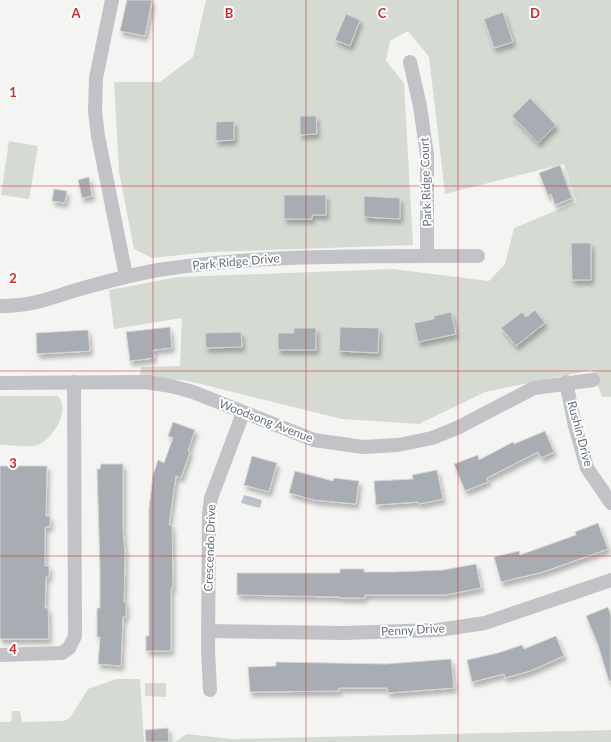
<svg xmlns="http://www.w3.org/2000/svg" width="611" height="742" font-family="Lato,sans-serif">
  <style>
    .green { fill: #d5dbd3 }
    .water { fill: #bbc2c8 }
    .building { fill: #a7adb3; stroke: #d6d6d4; filter: url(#shadow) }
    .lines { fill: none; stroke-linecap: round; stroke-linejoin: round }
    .street { stroke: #c1c3c6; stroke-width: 14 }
    .grid { fill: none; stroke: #d62828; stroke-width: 1; stroke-opacity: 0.55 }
    .labels { text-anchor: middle; stroke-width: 4; stroke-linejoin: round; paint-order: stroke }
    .street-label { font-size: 12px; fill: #67727f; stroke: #fff }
    .grid-label { font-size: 13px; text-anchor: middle; font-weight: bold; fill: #d62828; stroke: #fff; stroke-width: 4; stroke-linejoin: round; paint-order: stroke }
  </style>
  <defs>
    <filter id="shadow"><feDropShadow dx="2.5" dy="4.5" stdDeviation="2" flood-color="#0004"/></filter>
  </defs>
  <rect width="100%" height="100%" fill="#f4f5f2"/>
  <g class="green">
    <polygon points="206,0 611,0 611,397 602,397 592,370 485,392 419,424 342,419 189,381 140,376 141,367 180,366 182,318 114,329 109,290 178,277 393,269 489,281 505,264 514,228 577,202 564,164 445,194 429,57 408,31 390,41 386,61 404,83 413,245 210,252 152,258 134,249 119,172 114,82 160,82 193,57"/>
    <polygon points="9,141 38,146 29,199 1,195"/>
    <path d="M0,396H58C71,410 53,439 38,445C30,448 10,445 0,445Z"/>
    <polygon points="116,679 140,679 144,742 0,742 0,722 11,722 12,711 20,711 22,722 64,721 70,718 88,689"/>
    <polygon points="145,683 166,683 166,697 145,696"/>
    <polygon points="611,730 611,742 175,742 187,734 232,739"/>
  </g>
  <polygon class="water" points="244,495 262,500 260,508 241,503"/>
  <g class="building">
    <polygon points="127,0 152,0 145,36 120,31"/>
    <polygon points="503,12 513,42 494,48 484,19"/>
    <polygon points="346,14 360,20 350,46 335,40"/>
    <polygon points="530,98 556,125 538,143 512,116"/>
    <polygon points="300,116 316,116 317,134 300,135"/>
    <polygon points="234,121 234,140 216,141 216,122"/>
    <polygon points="560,165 572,198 555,205 551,194 548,196 539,173"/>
    <polygon points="89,177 92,196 82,198 78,180"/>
    <polygon points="54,189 67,191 65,203 52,201"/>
    <polygon points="284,195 326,195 326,215 312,215 312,219 284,219"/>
    <polygon points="364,196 400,198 400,219 364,217"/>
    <polygon points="571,243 591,243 591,280 572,280"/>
    <polygon points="535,310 545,323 516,346 501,328 522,312 526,317"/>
    <polygon points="451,312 456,334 418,342 414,323 434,319 434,316"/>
    <polygon points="170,327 172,348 153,350 154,358 130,361 126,332"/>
    <polygon points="340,327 379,328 378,353 339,351"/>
    <polygon points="294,328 316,328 316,350 278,350 278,333 294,333"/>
    <polygon points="88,330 90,351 37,354 36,333"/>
    <polygon points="241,332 242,347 206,348 205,333"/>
    <polygon points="173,422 195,430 188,451 190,452 181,478 176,476 169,525 172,525 173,588 171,588 171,651 146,651 146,636 149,636 149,509 153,475 158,460 164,463 173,438 168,436"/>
    <polygon points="545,431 554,452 541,458 538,452 487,478 488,482 465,491 454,464 478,455 479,460 513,442 514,444"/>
    <polygon points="252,456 277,463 269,492 244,485"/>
    <polygon points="101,464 123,464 123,531 125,552 124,602 126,602 126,617 123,617 121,666 98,664 100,637 97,637 97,608 100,608 100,566 97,469 100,469"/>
    <polygon points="0,466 47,466 46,516 50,516 50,527 45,527 45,566 49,566 49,577 46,577 45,608 48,608 49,639 0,639"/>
    <polygon points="437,470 443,499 419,504 418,502 376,505 374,481 413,479 412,475"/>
    <polygon points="295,471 333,481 334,478 359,481 356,504 314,500 289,493"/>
    <polygon points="598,523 608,549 543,572 501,582 494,557 519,551 520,555 576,535 575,532"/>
    <polygon points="476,564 481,588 445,595 365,595 365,598 340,598 340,597 237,595 237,573 340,573 340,569 364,569 364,572 394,572 443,570"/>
    <polygon points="608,607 611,616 611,681 609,681 598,645 586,616"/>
    <polygon points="556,636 564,656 530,671 505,678 504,674 472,682 467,660 498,653 522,645 524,649"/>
    <polygon points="451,659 454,688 388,693 387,688 339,688 339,691 250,692 248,667 276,666 276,662 386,664"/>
    <polygon points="168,728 169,742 146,742 145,730"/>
  </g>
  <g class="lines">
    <g class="street">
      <polyline points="112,0 96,78 95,111 98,136 126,276"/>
      <polyline points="410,62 420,106 427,155 427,256"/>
      <path d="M0,306C27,307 48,299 73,291C101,283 129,275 158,270C264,254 372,256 478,256"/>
      <polyline points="566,382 575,426 587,468 611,503"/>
      <polyline points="0,383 146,382 171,386 193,392 314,440 363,447 398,445 432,438 457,428 534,388 593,380"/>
      <polyline points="208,631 344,633 438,630 485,623 611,580"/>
      <polyline points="0,655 62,653 69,648 75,636 74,382"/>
      <polyline points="210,690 208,650 209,514 211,498 243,413"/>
    </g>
  </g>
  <path class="grid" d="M153,0V742M306,0V742M458,0V742M0,186H611M0,371H611M0,556H611"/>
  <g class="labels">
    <g class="street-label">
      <text transform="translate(426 182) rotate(-92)" y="4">Park Ridge Court</text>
      <text transform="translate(236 262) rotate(-5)" y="4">Park Ridge Drive</text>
      <text transform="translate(266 421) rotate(21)" y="4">Woodsong Avenue</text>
      <text transform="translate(580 434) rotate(75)" y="4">Rushin Drive</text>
      <text transform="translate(210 548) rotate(-88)" y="4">Crescendo Drive</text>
      <text transform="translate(413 630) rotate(-3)" y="4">Penny Drive</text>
    </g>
  </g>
  <g class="grid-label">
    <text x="76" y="18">A</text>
    <text x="229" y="18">B</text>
    <text x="382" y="18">C</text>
    <text x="535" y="18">D</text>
    <text x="13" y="97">1</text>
    <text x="13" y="283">2</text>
    <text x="13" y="468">3</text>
    <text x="13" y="654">4</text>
  </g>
</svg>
